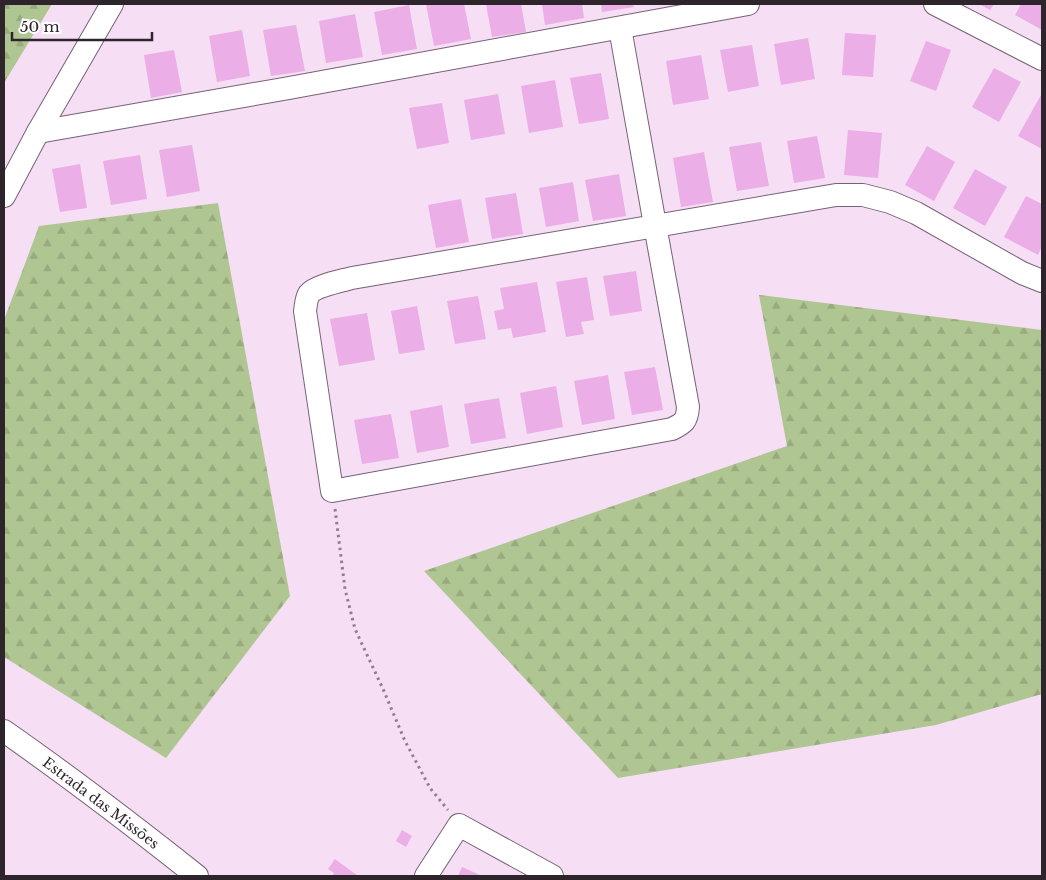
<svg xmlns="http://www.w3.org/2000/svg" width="1046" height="880" font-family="'Libre Baskerville',serif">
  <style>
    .forest { fill: url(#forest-firs) }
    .building { fill: #ebaee7 }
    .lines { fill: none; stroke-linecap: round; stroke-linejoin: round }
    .minor-casing { stroke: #766275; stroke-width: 24 }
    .path { stroke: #8f7e8d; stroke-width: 3; stroke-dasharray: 2.5 4; stroke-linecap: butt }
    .minor { stroke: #fff; stroke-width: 22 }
    .labels { text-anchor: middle; stroke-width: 5; stroke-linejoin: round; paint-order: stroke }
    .street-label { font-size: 14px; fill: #2d242c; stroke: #fff }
  </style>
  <defs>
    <pattern id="forest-firs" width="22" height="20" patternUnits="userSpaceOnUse" patternTransform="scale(1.25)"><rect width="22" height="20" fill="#b0c692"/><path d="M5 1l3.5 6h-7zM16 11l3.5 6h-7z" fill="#98aa7e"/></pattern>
  </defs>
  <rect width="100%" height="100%" fill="#f6def4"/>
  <g class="forest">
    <polygon points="4,4 52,4 4,83"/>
    <polygon points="218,203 290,596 166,758 4,657 4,320 39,226"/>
    <polygon points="759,295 1042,330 1042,694 936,725 618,778 424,571 787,446"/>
  </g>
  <g class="building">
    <polygon points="426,4 464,4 471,39 434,46"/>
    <polygon points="486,4 521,4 526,32 492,37"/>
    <polygon points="542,4 582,4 584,18 545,25"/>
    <polygon points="601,4 633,4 634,7 602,12"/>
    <polygon points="979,4 994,4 990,10"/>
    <polygon points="1021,4 1042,4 1042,30 1015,15"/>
    <polygon points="409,5 417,49 382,55 374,12"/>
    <polygon points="355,14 363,57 326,63 319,21"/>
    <polygon points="296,25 305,71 271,76 263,30"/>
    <polygon points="242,30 250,76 217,82 209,36"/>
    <polygon points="845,33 876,35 873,77 842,75"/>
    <polygon points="808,38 815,79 781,85 774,44"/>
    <polygon points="926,41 951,50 936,91 910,81"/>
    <polygon points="752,45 759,86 728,92 720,50"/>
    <polygon points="174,50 182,92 151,98 144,55"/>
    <polygon points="701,55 709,99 673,105 666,61"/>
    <polygon points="994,68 1021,82 999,122 972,107"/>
    <polygon points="601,73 609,119 579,124 570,78"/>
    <polygon points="555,80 563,127 529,133 521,86"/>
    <polygon points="498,94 505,134 471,140 464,100"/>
    <polygon points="1041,95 1042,95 1042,149 1018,136"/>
    <polygon points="442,103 449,143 417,149 409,108"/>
    <polygon points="848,130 882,133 878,178 844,175"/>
    <polygon points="817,136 825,178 794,183 787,141"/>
    <polygon points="761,142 769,186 737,191 729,147"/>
    <polygon points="192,145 200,191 167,197 159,150"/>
    <polygon points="927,146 955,162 934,201 905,185"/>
    <polygon points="704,152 713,202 681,207 673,158"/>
    <polygon points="140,155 147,199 111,205 103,161"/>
    <polygon points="80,164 87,208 60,212 52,169"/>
    <polygon points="975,169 1007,187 985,226 953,208"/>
    <polygon points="619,174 626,216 593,221 585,180"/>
    <polygon points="573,182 579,221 546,227 539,188"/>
    <polygon points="516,193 523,234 492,239 485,198"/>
    <polygon points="1026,196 1042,204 1042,246 1038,255 1004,237"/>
    <polygon points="461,199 469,242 436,248 428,205"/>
    <polygon points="636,271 642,311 610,316 603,276"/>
    <polygon points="587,277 594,320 581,322 584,334 566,337 556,282"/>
    <polygon points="537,282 546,332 513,338 511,328 498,330 494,311 504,309 500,288"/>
    <polygon points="478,296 486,339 455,344 447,301"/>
    <polygon points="417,306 425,350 399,354 391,311"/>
    <polygon points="367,313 375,360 339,366 330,319"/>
    <polygon points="655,367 663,410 632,415 624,372"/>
    <polygon points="608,375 615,419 582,425 574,381"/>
    <polygon points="556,386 563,427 527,434 520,393"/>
    <polygon points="499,398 506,438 471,444 464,404"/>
    <polygon points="442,405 449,447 417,453 410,411"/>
    <polygon points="391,414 399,458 362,464 354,420"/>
    <polygon points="402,830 412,836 406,847 396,841"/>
    <polygon points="335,859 358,876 332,876 334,873 328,869"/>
    <polygon points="462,867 482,876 458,876"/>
  </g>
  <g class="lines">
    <defs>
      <g id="minor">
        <polyline points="935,4 1042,59"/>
        <path d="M620,28C642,154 665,281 688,407C687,421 684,423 672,429L332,491L305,311C306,305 306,299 309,294C315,286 341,281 352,278L836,195H863L890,202L916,213L1022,273L1042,281"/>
        <polyline points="38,132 289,88 748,4"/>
        <polyline points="4,196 38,132 112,4"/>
        <path d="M4,731C70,777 134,826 197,876"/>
        <polyline points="426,876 459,825 552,876"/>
      </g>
    </defs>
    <use href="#minor" class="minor-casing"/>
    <polyline class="path" points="335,509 345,589 355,629 383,689 405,741 430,788 448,810"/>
    <use href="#minor" class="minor"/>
  </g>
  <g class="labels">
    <g class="street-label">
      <text transform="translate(101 803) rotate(37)" y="5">Estrada das Missões</text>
    </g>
  </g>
  <rect width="1046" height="880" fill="none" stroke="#2d242c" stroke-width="10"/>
  <path d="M12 32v8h140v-8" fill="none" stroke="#2d242c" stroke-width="2.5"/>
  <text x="20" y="32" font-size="15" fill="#2d242c" stroke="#ffffff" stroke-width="4" paint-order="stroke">50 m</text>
</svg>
